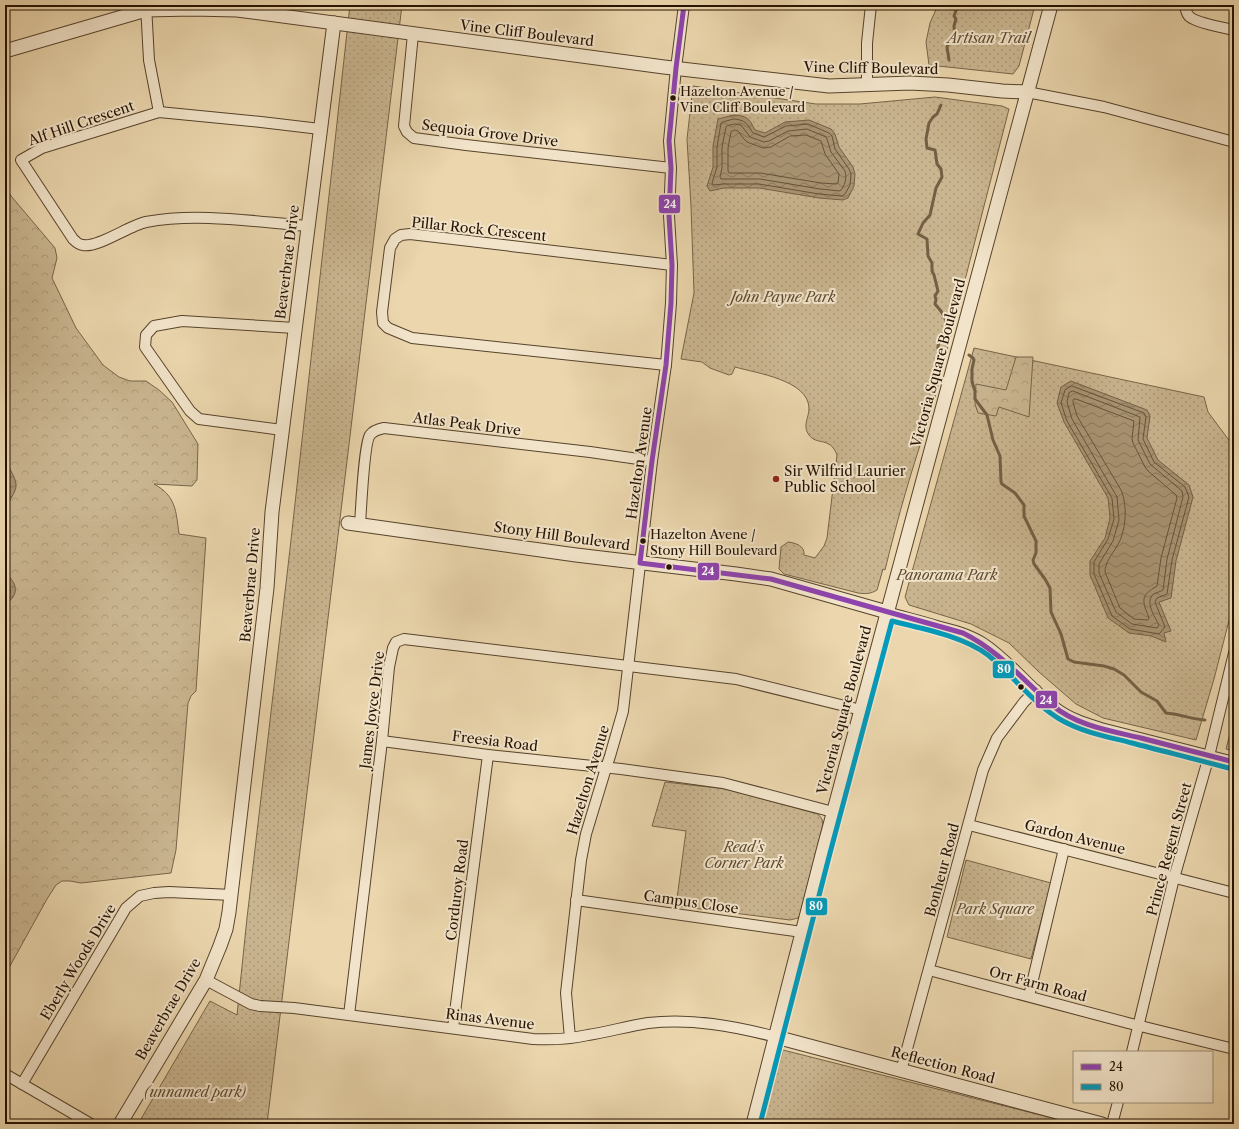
<svg xmlns="http://www.w3.org/2000/svg" width="1239" height="1129" font-family="'Libre Caslon Text',serif">
  <style>
    .grass { fill: url(#grass-dots); stroke: #776448 }
    .forest { fill: url(#forest-crowns); stroke: #776448 }
    .water { fill: url(#water-waves); stroke: #745f44 }
    .lines { fill: none; stroke-linecap: round; stroke-linejoin: round }
    .shore { stroke: #665239; stroke-width: 1 }
    .stream { stroke: #745f44; stroke-width: 3 }
    .minor-casing { stroke: #56432b; stroke-width: 12 }
    .tertiary-casing { stroke: #56432b; stroke-width: 15 }
    .minor { stroke: #f2e4ca; stroke-width: 10 }
    .tertiary { stroke: #f2e4ca; stroke-width: 13 }
    .bus-1-casing { stroke: #f2e4ca; stroke-width: 8 }
    .bus-2-casing { stroke: #f2e4ca; stroke-width: 8 }
    .bus-1 { stroke: #8e44ad; stroke-width: 5 }
    .bus-2 { stroke: #049ab9; stroke-width: 5 }
    .bus-dot { fill: #251200; stroke: #f2e4ca; stroke-width: 1.5 }
    .poi-dot { fill: #8f2418; stroke: #f2e4ca; stroke-width: 1.5 }
    .labels { text-anchor: middle; stroke-width: 4; stroke-linejoin: round; paint-order: stroke }
    .bus-label { font-size: 13px; fill: #251200; stroke: #f2e4ca; text-anchor: start }
    .street-label { font-size: 14px; fill: #251200; stroke: #f2e4ca }
    .park-label { font-size: 14px; font-style: italic; fill: #5e4b32; stroke: #f2e4ca }
    .poi-label { font-size: 14px; fill: #251200; stroke: #f2e4ca; text-anchor: start }
    .line-badge { stroke: #f2e4ca; stroke-width: 1.5 }
    .badge-label { font-size: 11px; text-anchor: middle; font-weight: bold; fill: #fff }
  </style>
  <defs>
    <pattern id="grass-dots" width="8" height="8" patternUnits="userSpaceOnUse"><rect width="8" height="8" fill="#c9b590"/><path d="M2 2h.1M6 6h.1" fill="none" stroke="#ac9b7a" stroke-width="1.8" stroke-linecap="round"/></pattern>
    <pattern id="forest-crowns" width="20" height="18" patternUnits="userSpaceOnUse"><rect width="20" height="18" fill="#c9b590"/><path d="M2 6a3 3 0 1 1 6 0M12 15a3 3 0 1 1 6 0" fill="none" stroke="#ac9b7a"/></pattern>
    <pattern id="water-waves" width="16" height="10" patternUnits="userSpaceOnUse"><rect width="16" height="10" fill="#a89372"/><path d="M0 5q4-4 8 0t8 0" fill="none" stroke="#89775b"/></pattern>
  </defs>
  <rect width="100%" height="100%" fill="#ebd6ad"/>
  <filter id="stains"><feTurbulence type="fractalNoise" baseFrequency=".005" numOctaves="4"/><feColorMatrix values="0 0 0 0 .2 0 0 0 0 .09 0 0 0 0 .02 0 0 0 .5 -.17"/></filter>
  <radialGradient id="worn" r=".72"><stop offset=".6" stop-color="#630" stop-opacity="0"/><stop offset="1" stop-color="#630" stop-opacity=".3"/></radialGradient>
  <g class="grass">
    <polygon points="350,5 402,5 267,1124 138,1124 210,1001 237,1015 247,918 290,549"/>
    <polygon points="938,5 1035,5 1019,66 1013,74 929,65 926,42 930,23"/>
    <path d="M693,86L816,104H860L935,97L1002,106L1009,109L930,416C912,467 898,517 885,570L883,569L877,590C871,594 865,594 858,593L784,574L779,569L781,547L788,542C796,543 805,546 804,555L815,558L824,546L827,538L837,455C830,436 817,446 809,435C802,426 809,418 809,408C808,380 756,373 735,367L732,374L729,375L710,368L702,362L681,359L694,293L691,206L687,139Z"/>
    <polygon points="974,348 1204,397 1208,412 1234,447 1234,601 1214,679 1196,740 1103,718 1076,704 1039,672 1009,643 971,624 909,605 905,597"/>
    <polygon points="1234,718 1234,751 1226,749"/>
    <polygon points="665,782 726,789 818,814 822,819 823,824 801,913 798,918 790,920 676,906 686,831 652,826"/>
    <polygon points="966,860 1051,883 1031,959 947,937"/>
    <polygon points="783,1050 1076,1124 763,1124"/>
  </g>
  <g class="forest">
    <path d="M5,186L11,196L55,248L57,258L52,278L76,328L103,365L119,377L130,381H146L159,390L172,402L198,444L197,480L192,486L154,484C176,496 176,511 179,534L206,538L196,691L191,696L188,703L176,850L171,873L81,883L70,881H62L56,885L47,899L5,975Z"/>
    <polygon points="1016,357 1033,357 1029,417 999,407 996,416 978,413 975,404 976,384 1006,390"/>
  </g>
  <g class="water">
    <path d="M734,115C747,116 749,118 755,130L765,133L785,122L809,120L831,129L835,134L839,147L853,167L855,174L854,186L848,198L843,200L819,198L759,188H724L710,191L707,186L713,167V146L718,119Z"/>
    <polygon points="1071,381 1147,410 1150,416 1147,438 1158,460 1189,485 1193,497 1176,561 1171,598 1159,602 1171,631 1164,633 1166,642 1151,636 1129,633 1108,618 1090,575 1090,561 1105,538 1110,518 1108,498 1064,422 1057,403 1061,387"/>
    <path d="M5,457C7,467 15,475 16,484C17,491 10,498 8,505C5,512 5,520 5,527V505L7,501L6,494L10,488L5,468Z"/>
    <path d="M5,574L8,575C10,578 15,583 15,587C17,594 11,601 5,604V599L7,598L10,593V589L5,583Z"/>
  </g>
  <g class="lines">
    <g class="shore">
      <path d="M734,119C746,120 747,124 753,133L764,137L786,126L808,124L829,133L832,136L835,149L849,169L851,174L850,185L845,194L842,196L819,194L759,184H724L713,185L712,183L717,167V147L721,123L723,122Z"/>
      <path d="M735,124L741,125L750,137L764,142L769,141L788,131L807,129L826,137L827,139L831,152L845,171C847,178 845,186 840,191L820,189L760,179H721L720,177L722,168V147L726,127L727,126Z"/>
      <polygon points="735,130 738,131 744,139 747,142 763,148 771,147 790,136 806,135 821,141 825,154 839,174 838,183 836,184 821,183 760,173 729,173 728,171 728,148 731,132"/>
      <polygon points="1072,386 1144,413 1146,417 1143,439 1154,462 1185,487 1189,497 1172,560 1167,594 1157,598 1155,602 1165,627 1159,634 1130,629 1112,616 1094,574 1094,562 1108,539 1114,519 1112,498 1067,421 1061,403 1065,390"/>
      <path d="M1073,391L1140,417L1138,440L1150,464L1182,491L1183,497L1167,559L1163,590C1160,592 1157,592 1154,594C1144,601 1155,617 1159,625L1157,628L1132,624L1116,612L1099,573V564L1113,541L1119,520L1117,497L1072,419L1067,402L1069,393Z"/>
      <path d="M1074,399H1076L1134,421L1132,438L1133,443L1145,467L1148,471L1176,495L1177,498L1161,558L1157,586C1140,596 1142,600 1149,618L1148,620L1134,619L1120,608L1105,572C1105,562 1112,555 1117,546C1126,532 1128,506 1121,490L1077,416L1073,402Z"/>
    </g>
    <g class="stream">
      <polyline points="949,60 947,47 949,42 955,40 954,26 956,19 954,16 958,5"/>
      <path d="M941,105L937,114L933,117L929,123L926,139L927,148L935,150L937,164L941,169L942,177L936,188L930,215L923,223L918,234L927,239L928,256L932,263V271L934,275L938,291L935,296L936,300L935,304C942,312 949,320 945,330C942,337 938,340 938,348L945,350"/>
      <path d="M969,355L973,358L974,360L972,369V382L975,391V399L987,415L993,440L1000,456L1001,482L1002,484L1015,493L1024,505V516L1036,541V553L1033,560L1034,564L1045,579L1050,588L1051,612L1061,634L1068,659L1074,662L1104,666L1114,669L1124,675L1141,692L1157,701L1166,713C1179,714 1191,719 1205,720"/>
    </g>
    <defs>
      <g id="minor">
        <polyline points="146,5 149,60 159,112"/>
        <path d="M1185,5C1186,10 1186,14 1190,17C1197,23 1224,28 1234,30"/>
        <polyline points="413,34 404,126 407,132 414,138 466,145 671,168"/>
        <polyline points="867,85 867,43 871,5"/>
        <polyline points="1027,92 1104,107 1234,142"/>
        <path d="M308,226C256,222 198,212 146,222C130,225 98,248 83,245C79,245 76,242 73,239L21,160L42,148L159,112L261,122L320,129"/>
        <polyline points="666,365 412,338 388,328 383,323 382,312 390,248 395,239 401,235 410,234 672,265"/>
        <polyline points="282,430 199,419 190,411 145,347 146,335 154,326 182,321 295,328"/>
        <path d="M360,525C361,510 364,443 370,435C373,431 379,429 384,428L590,452L652,461"/>
        <path d="M887,612C904,617 921,621 937,626C953,630 969,634 983,643C1009,660 1031,689 1056,708C1069,718 1085,723 1101,728L1234,762"/>
        <polyline points="382,741 488,755 621,769 723,783 833,812"/>
        <polyline points="969,825 1234,893"/>
        <polyline points="576,900 802,932"/>
        <polyline points="929,970 1128,1023 1234,1049"/>
        <path d="M206,980L251,1004L260,1006L294,1008L533,1039C551,1040 570,1039 588,1035C608,1032 628,1026 648,1023C691,1018 734,1026 776,1037"/>
        <polyline points="1029,996 1064,849"/>
        <polyline points="349,1015 382,741 389,667 393,648 396,642 404,639 736,679 861,710"/>
        <polyline points="453,1028 488,755"/>
        <polyline points="570,1038 566,993 581,860 586,834 606,768 610,756 623,711 652,461 666,365 671,303 672,265 669,216 671,168 669,141 676,68 684,5"/>
        <polyline points="1132,1052 1174,878 1209,756 1234,653"/>
        <polyline points="901,1071 983,770 997,738 1024,702 1036,690"/>
        <polyline points="5,1074 91,1124"/>
        <polyline points="22,1084 126,908 140,896 154,893 169,892 232,895"/>
        <polyline points="1112,1124 1118,1102"/>
      </g>
      <g id="tertiary">
        <polyline points="5,51 146,10 192,9 237,10 664,67 768,79 829,86 910,83 948,85 1002,91 1027,92"/>
        <polyline points="348,523 576,555 736,574 771,579 887,612"/>
        <polyline points="776,1037 1102,1124"/>
        <polyline points="120,1124 206,980 220,946 226,929 229,912 267,588 272,512 334,23"/>
        <polyline points="753,1124 823,851 1051,5"/>
      </g>
    </defs>
    <use href="#minor" class="minor-casing"/>
    <use href="#tertiary" class="tertiary-casing"/>
    <use href="#minor" class="minor"/>
    <use href="#tertiary" class="tertiary"/>
    <defs>
      <path id="bus-1" d="M684,5L676,68L669,141L671,168L669,216L672,265L671,303L666,365L652,461L640,563L771,579L963,633C998,650 1023,680 1052,705C1077,726 1111,731 1141,738C1172,746 1203,754 1234,762"/>
      <path id="bus-2" d="M760,1124L830,853L892,621C923,629 963,636 988,655C1014,676 1034,705 1063,721C1085,733 1109,737 1132,743C1166,752 1199,760 1232,769"/>
    </defs>
    <use href="#bus-1" class="bus-1-casing"/>
    <use href="#bus-2" class="bus-2-casing"/>
    <use href="#bus-1" class="bus-1"/>
    <use href="#bus-2" class="bus-2"/>
  </g>
  <g class="bus-dot">
    <circle cx="673" cy="98" r="3.5"/>
    <circle cx="643" cy="541" r="3.5"/>
    <circle cx="669" cy="567" r="3.5"/>
    <circle cx="1021" cy="687" r="3.5"/>
  </g>
  <circle class="poi-dot" cx="776" cy="479" r="4"/>
  <g class="labels">
    <g class="bus-label">
      <text x="680" y="96">Hazelton Avenue /<tspan x="680" dy="16">Vine Cliff Boulevard</tspan></text>
      <text x="650" y="539">Hazelton Avene /<tspan x="650" dy="16">Stony Hill Boulevard</tspan></text>
    </g>
    <g class="street-label">
      <text transform="translate(527 33) rotate(7)" y="5">Vine Cliff Boulevard</text>
      <text transform="translate(871 68) rotate(1)" y="5">Vine Cliff Boulevard</text>
      <text transform="translate(81 123) rotate(-19)" y="5">Alf Hill Crescent</text>
      <text transform="translate(490 133) rotate(7)" y="5">Sequoia Grove Drive</text>
      <text transform="translate(479 229) rotate(6)" y="5">Pillar Rock Crescent</text>
      <text transform="translate(287 262) rotate(-83)" y="5">Beaverbrae Drive</text>
      <text transform="translate(938 363) rotate(-75)" y="5">Victoria Square Boulevard</text>
      <text transform="translate(467 424) rotate(7)" y="5">Atlas Peak Drive</text>
      <text transform="translate(639 463) rotate(-82)" y="5">Hazelton Avenue</text>
      <text transform="translate(562 536) rotate(8)" y="5">Stony Hill Boulevard</text>
      <text transform="translate(250 585) rotate(-85)" y="5">Beaverbrae Drive</text>
      <text transform="translate(372 710) rotate(-83)" y="5">James Joyce Drive</text>
      <text transform="translate(844 710) rotate(-75)" y="5">Victoria Square Boulevard</text>
      <text transform="translate(495 741) rotate(7)" y="5">Freesia Road</text>
      <text transform="translate(588 780) rotate(-73)" y="5">Hazelton Avenue</text>
      <text transform="translate(1075 837) rotate(14)" y="5">Gardon Avenue</text>
      <text transform="translate(1169 849) rotate(-75)" y="5">Prince Regent Street</text>
      <text transform="translate(942 870) rotate(-75)" y="5">Bonheur Road</text>
      <text transform="translate(457 890) rotate(-83)" y="5">Corduroy Road</text>
      <text transform="translate(691 902) rotate(8)" y="5">Campus Close</text>
      <text transform="translate(78 962) rotate(-59)" y="5">Eberly Woods Drive</text>
      <text transform="translate(1038 984) rotate(15)" y="5">Orr Farm Road</text>
      <text transform="translate(168 1009) rotate(-60)" y="5">Beaverbrae Drive</text>
      <text transform="translate(490 1019) rotate(7)" y="5">Rinas Avenue</text>
      <text transform="translate(943 1065) rotate(15)" y="5">Reflection Road</text>
    </g>
    <g class="park-label">
      <text x="989" y="43">Artisan Trail</text>
      <text x="783" y="302">John Payne Park</text>
      <text x="947" y="580">Panorama Park</text>
      <text x="744" y="852">Read's<tspan x="744" dy="16">Corner Park</tspan></text>
      <text x="995" y="914">Park Square</text>
      <text x="195" y="1097">(unnamed park)</text>
    </g>
    <g class="poi-label">
      <text x="784" y="476">Sir Wilfrid Laurier<tspan x="784" dy="16">Public School</tspan></text>
    </g>
  </g>
  <g class="line-badge">
    <rect x="658" y="194" width="23" height="20" rx="4" fill="#8e44ad"/>
    <rect x="697" y="562" width="23" height="19" rx="4" fill="#8e44ad"/>
    <rect x="992" y="660" width="23" height="19" rx="4" fill="#049ab9"/>
    <rect x="1035" y="690" width="23" height="19" rx="4" fill="#8e44ad"/>
    <rect x="805" y="897" width="23" height="19" rx="4" fill="#049ab9"/>
  </g>
  <g class="badge-label">
    <text x="670" y="208">24</text>
    <text x="708" y="575">24</text>
    <text x="1004" y="673">80</text>
    <text x="1046" y="704">24</text>
    <text x="816" y="910">80</text>
  </g>
  <rect width="1239" height="1129" fill="none" stroke="#ebd6ad" stroke-width="20"/>
  <rect x="6" y="6" width="1227" height="1117" fill="none" stroke="#251200" stroke-width="2"/>
  <rect x="10" y="10" width="1219" height="1109" fill="none" stroke="#251200"/>
  <rect x="1073" y="1051" width="140" height="52" fill="#f2e4ca" stroke="#a09079"/>
  <rect x="1081" y="1064" width="20" height="6" fill="#8e44ad" stroke="#a09079"/>
  <text x="1109" y="1071" font-size="12" fill="#251200">24</text>
  <rect x="1081" y="1084" width="20" height="6" fill="#049ab9" stroke="#a09079"/>
  <text x="1109" y="1091" font-size="12" fill="#251200">80</text>
  <rect width="100%" height="100%" filter="url(#stains)"/>
  <rect width="100%" height="100%" fill="url(#worn)"/>
</svg>
